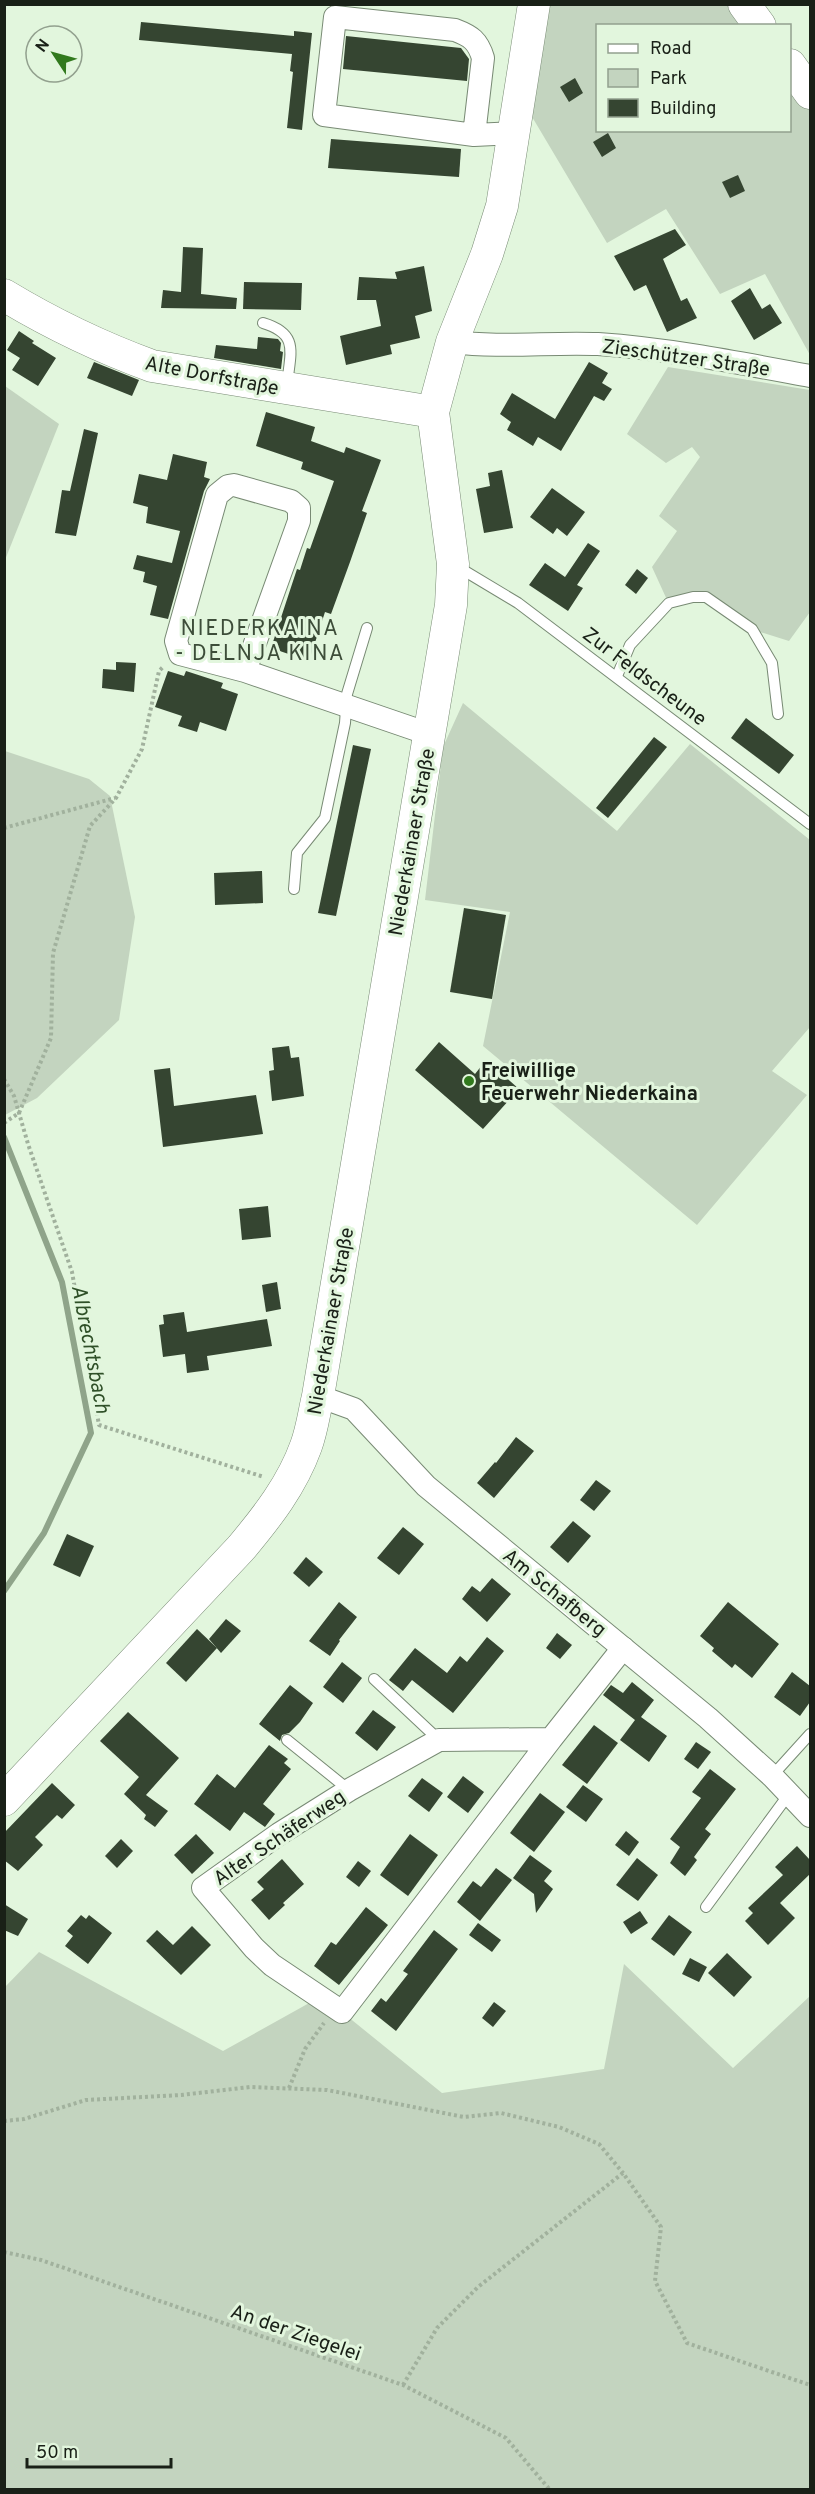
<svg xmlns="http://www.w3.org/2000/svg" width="815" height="2494" font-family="Overpass,sans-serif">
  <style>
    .green { fill: #c3d4bf }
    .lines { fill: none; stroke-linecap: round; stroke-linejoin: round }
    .stream { stroke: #8fa48a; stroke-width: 6 }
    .building { fill: #354531 }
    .lane-casing { stroke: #788a74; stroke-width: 12 }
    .street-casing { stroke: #788a74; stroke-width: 24 }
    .secondary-casing { stroke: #788a74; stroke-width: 33 }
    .path { stroke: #a1b19d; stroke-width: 4; stroke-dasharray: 3 3; stroke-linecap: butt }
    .lane { stroke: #fff; stroke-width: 10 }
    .street { stroke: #fff; stroke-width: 22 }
    .secondary { stroke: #fff; stroke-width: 32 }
    .poi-dot { fill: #31791d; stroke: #e2f6dd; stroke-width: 2 }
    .labels { text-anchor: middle; stroke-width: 6; stroke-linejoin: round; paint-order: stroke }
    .street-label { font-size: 20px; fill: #192017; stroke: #e2f6dd }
    .poi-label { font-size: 20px; font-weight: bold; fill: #192017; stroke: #e2f6dd; text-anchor: start }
    .water-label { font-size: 21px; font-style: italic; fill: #2f5028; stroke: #e2f6dd }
    .quarter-label { font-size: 22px; letter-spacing: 1.5px; fill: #3d4d39; stroke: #e2f6dd }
  </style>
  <rect width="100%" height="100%" fill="#e2f6dd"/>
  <g class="green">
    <polygon points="549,5 732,5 747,25 598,26 598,130 790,130 790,83 810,111 810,355 765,274 720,294 666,209 607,243 528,110"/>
    <polygon points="668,367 810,390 810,612 789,641 754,630 705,595 668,602 652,567 677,531 659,516 700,457 692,447 666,463 627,434"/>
    <polygon points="5,386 59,424 5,560"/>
    <polygon points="463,703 617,831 690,744 810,840 810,1027 772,1071 807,1095 697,1225 483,1046 510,912 425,900 443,747"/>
    <polygon points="5,751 89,779 110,796 135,917 119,1020 37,1098 5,1115"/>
    <polygon points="39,1952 223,2051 320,1997 342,2012 442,2093 604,2069 624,1964 733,2068 810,1996 810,2489 5,2489 4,1988"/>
  </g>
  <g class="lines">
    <polyline class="stream" points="4,1137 62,1282 91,1433 44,1533 4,1591"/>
  </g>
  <g class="building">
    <polygon points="141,22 294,36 294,31 312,33 302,130 287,128 293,72 290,71 292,54 139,40"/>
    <polygon points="346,36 461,48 469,59 467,81 343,69"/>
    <polygon points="575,78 583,93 569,102 560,87"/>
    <polygon points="608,133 616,148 602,157 593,142"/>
    <polygon points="331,139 461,149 459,177 328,168"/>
    <polygon points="738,175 745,191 730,198 722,182"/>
    <polygon points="675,229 686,245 663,259 681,301 687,298 697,318 667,332 646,285 634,291 614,256"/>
    <polygon points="183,247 203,248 201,294 237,298 236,309 161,308 163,290 181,292"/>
    <polygon points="424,266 432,311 415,316 420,338 390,345 392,354 346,365 340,336 381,326 376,300 357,300 359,277 397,279 395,272"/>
    <polygon points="244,282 302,283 301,310 243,309"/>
    <polygon points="750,288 762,309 770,304 782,323 754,340 731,301"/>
    <polygon points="19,331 34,341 32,343 56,358 38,386 12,370 20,358 7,350"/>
    <polygon points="258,337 278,339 281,343 280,351 283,352 281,369 214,358 216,345 257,349"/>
    <polygon points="94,362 139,380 132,396 87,378"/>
    <polygon points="589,362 608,373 602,383 612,389 604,401 594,396 561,451 538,437 533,446 507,430 511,422 500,414 512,393 555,419"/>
    <polygon points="266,412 315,427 311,441 344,453 346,447 381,460 362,511 367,513 350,562 331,614 325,612 309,661 271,648 297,569 300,570 307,548 310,549 334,481 301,469 303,462 256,446"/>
    <polygon points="84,429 98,433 76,536 55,533 62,490 70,491"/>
    <polygon points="173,454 207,462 204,477 210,479 204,491 168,619 150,615 157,586 143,582 145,572 133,569 137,555 172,563 180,531 146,523 148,507 133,503 139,474 167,480"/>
    <polygon points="502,470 513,528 484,533 476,489 490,486 488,473"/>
    <polygon points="552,488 585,512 567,536 557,528 553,534 530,517"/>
    <polygon points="588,543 600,551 577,585 583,588 568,611 529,585 545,563 565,577"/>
    <polygon points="637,569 648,578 636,594 625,585"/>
    <polygon points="116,662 136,663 134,692 102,688 103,669 116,670"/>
    <polygon points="168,671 184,676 186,671 223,683 221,688 238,694 226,731 200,722 197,732 178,726 182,716 155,707"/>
    <polygon points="746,718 794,755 779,774 731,738"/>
    <polygon points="654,737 667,747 608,818 596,808"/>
    <polygon points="353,745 371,749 336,916 318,913"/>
    <polygon points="262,871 263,903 215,905 214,873"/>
    <polygon points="464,908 506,915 492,999 450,992"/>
    <polygon points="439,1042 475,1074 486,1060 519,1089 483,1129 415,1070"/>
    <polygon points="289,1046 291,1058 299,1057 304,1096 272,1101 269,1071 274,1070 272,1048"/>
    <polygon points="170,1068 174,1106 256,1095 263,1134 163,1147 154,1070"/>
    <polygon points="268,1206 271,1237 242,1240 239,1209"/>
    <polygon points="277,1282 281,1309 266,1312 262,1285"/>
    <polygon points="184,1312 187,1332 267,1319 272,1346 207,1356 209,1370 187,1373 185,1354 163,1357 159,1325 164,1324 163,1315"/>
    <polygon points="516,1437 534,1451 494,1498 477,1483 495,1462 496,1463"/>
    <polygon points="596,1480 611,1491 594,1511 580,1500"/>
    <polygon points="573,1521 591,1536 568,1563 550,1547"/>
    <polygon points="403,1527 424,1544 399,1575 377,1558"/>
    <polygon points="67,1534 94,1546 80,1577 53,1565"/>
    <polygon points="306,1557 323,1572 309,1587 293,1573"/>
    <polygon points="492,1578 511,1594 487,1622 462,1599 472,1586 480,1592"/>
    <polygon points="339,1602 357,1617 339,1640 340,1641 330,1656 309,1641"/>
    <polygon points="728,1602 779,1644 752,1678 735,1664 732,1668 712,1651 714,1648 700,1636"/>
    <polygon points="226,1619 241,1631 221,1653 209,1639"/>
    <polygon points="197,1629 217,1648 186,1682 166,1663"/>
    <polygon points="557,1633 572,1645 560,1659 546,1648"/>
    <polygon points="487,1637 504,1651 453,1713 412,1680 403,1691 389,1680 415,1648 447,1673 460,1656 467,1662"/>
    <polygon points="342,1662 362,1678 343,1703 323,1687"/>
    <polygon points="792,1672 810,1686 810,1702 800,1716 774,1697"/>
    <polygon points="632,1682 654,1700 641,1717 667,1736 649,1762 620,1740 635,1720 603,1695 611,1685 623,1693"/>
    <polygon points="290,1685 313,1703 300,1722 289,1733 282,1735 280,1741 259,1724"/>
    <polygon points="373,1710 396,1727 377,1751 355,1733"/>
    <polygon points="128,1712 179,1758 146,1795 168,1811 155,1827 144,1819 146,1815 124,1794 139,1777 100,1741"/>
    <polygon points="594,1725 618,1743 587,1784 562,1765"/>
    <polygon points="696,1742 711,1752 698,1769 684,1759"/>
    <polygon points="269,1745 288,1759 284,1763 291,1769 263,1804 275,1814 265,1827 244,1812 230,1831 194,1804 217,1774 235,1788"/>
    <polygon points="710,1769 736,1789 705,1829 711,1834 694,1857 697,1860 685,1876 670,1863 680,1847 670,1839 701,1798 692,1792"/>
    <polygon points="463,1776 484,1792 468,1813 447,1797"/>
    <polygon points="422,1778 443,1793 429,1812 408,1796"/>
    <polygon points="52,1783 75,1805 62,1819 57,1815 35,1837 43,1845 18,1871 4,1860 4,1833"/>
    <polygon points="583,1785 603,1799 586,1822 566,1807"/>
    <polygon points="540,1793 565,1812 534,1852 510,1833"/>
    <polygon points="626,1831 639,1842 629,1856 615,1845"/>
    <polygon points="196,1834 214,1853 192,1874 174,1855"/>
    <polygon points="410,1834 438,1855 408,1896 380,1875"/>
    <polygon points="121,1839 133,1851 117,1868 105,1856"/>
    <polygon points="797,1846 810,1860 810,1874 780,1903 795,1918 768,1945 745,1921 753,1913 748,1908 783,1875 775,1867"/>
    <polygon points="530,1855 552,1871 544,1881 553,1889 536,1913 534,1894 513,1878"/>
    <polygon points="637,1858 658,1875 638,1901 616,1885"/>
    <polygon points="282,1859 304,1884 283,1903 285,1905 269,1920 251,1900 264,1889 257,1882"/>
    <polygon points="358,1861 371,1871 359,1887 346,1877"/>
    <polygon points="496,1868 512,1880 480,1921 457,1902 473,1881 481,1887"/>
    <polygon points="4,1904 28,1919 18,1936 4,1930"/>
    <polygon points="366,1907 388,1925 339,1985 314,1966 331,1942 336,1945"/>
    <polygon points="640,1911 648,1923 631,1934 623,1922"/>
    <polygon points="81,1915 86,1919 89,1915 112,1933 88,1964 65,1946 73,1936 67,1931"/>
    <polygon points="669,1915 692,1932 674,1956 651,1939"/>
    <polygon points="478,1923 501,1940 492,1952 469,1935"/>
    <polygon points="192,1926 211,1945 181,1975 146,1941 157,1930 173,1945"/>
    <polygon points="434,1930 458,1949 396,2031 371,2011 381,1998 386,2002 408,1974 403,1971"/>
    <polygon points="727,1953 752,1977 734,1997 708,1973"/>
    <polygon points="690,1958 707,1967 699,1982 682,1974"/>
    <polygon points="494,2002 506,2011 493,2027 482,2018"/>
  </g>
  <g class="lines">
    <defs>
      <g id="lane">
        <path d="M263,323C300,334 290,353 287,385"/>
        <polyline points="458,567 518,603 810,824"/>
        <polyline points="617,676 630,645 669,603 693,597 706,597 752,629 772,663 778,714"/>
        <polyline points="294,889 297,853 325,818 345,723 347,694 367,628"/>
        <polyline points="374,1679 439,1740"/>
        <polyline points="287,1740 349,1790"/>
        <polyline points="772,1776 810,1734"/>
        <polyline points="706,1907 789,1794"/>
      </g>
      <g id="street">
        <path d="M474,135L483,58C478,41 471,36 455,30L335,17L324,115L474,135L515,133"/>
        <path d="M452,342C501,348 550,342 598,344C670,349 740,363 810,376"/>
        <polyline points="245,671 299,521 299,508 291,501 234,485 228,486 217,495 176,641 180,654 245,671 429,734"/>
        <polyline points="318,1396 354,1409 426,1486 708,1718 772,1776 810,1816"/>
        <polyline points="551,1739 342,2012 272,1965 254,1948 203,1888 279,1834 349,1790 439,1740 551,1739 623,1648"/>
      </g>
      <g id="secondary">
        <polyline points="744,4 760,26"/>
        <polyline points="790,65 810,93"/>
        <path d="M4,295C52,324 100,347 152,366L433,412"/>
        <path d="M4,1800L241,1548C267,1517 292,1485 306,1446C312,1430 314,1413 318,1396L451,605L453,564L433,412L452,342L487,254L502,206L534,4"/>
      </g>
    </defs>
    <use href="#lane" class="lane-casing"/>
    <use href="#street" class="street-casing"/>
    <use href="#secondary" class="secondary-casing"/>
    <g class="path">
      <polyline points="4,828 115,798"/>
      <polyline points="4,1079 14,1096 28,1144 72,1272 99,1425 264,1477"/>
      <polyline points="4,1123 19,1113 51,1038 53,953 90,826 116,798 142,749 159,671 164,666"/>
      <polyline points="289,2088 305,2049 324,2023"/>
      <polyline points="4,2121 24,2119 86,2100 181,2095 250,2087 327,2090 464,2117 501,2113 559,2127 599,2144 623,2173"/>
      <polyline points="4,2252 41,2260 403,2385 506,2438 550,2490"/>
      <polyline points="403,2385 437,2328 478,2287 623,2173 661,2227 655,2281 687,2343 810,2385"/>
    </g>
    <use href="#lane" class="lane"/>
    <use href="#street" class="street"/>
    <use href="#secondary" class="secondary"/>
  </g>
  <circle class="poi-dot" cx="469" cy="1081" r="6"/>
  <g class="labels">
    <g class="street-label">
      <text transform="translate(686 357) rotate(8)" y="7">Zieschützer Straße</text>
      <text transform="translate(212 375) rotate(11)" y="7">Alte Dorfstraße</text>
      <text transform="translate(645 676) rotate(37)" y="7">Zur Feldscheune</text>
      <text transform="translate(411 842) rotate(-80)" y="7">Niederkainaer Straße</text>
      <text transform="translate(330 1321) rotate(-80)" y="7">Niederkainaer Straße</text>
      <text transform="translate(555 1592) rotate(39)" y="7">Am Schafberg</text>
      <text transform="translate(279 1837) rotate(-34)" y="7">Alter Schäferweg</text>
      <text transform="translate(296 2332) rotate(19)" y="7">An der Ziegelei</text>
    </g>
    <g class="poi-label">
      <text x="481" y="1077">Freiwillige<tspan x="481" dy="23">Feuerwehr Niederkaina</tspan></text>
    </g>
    <g class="water-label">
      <text transform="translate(91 1349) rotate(79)" y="7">Albrechtsbach</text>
    </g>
    <g class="quarter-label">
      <text x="260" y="635">NIEDERKAINA<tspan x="260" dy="25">- DELNJA KINA</tspan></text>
    </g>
  </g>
  <rect width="815" height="2494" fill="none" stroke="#192017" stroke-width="12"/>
  <rect x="596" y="24" width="195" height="108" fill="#e2f6dd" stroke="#92a08e" stroke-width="1.5"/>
  <rect x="608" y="44" width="30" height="9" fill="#ffffff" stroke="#92a08e" stroke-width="1.5"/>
  <text x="650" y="54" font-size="18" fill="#192017">Road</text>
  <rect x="608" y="69" width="30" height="18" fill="#c3d4bf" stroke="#92a08e" stroke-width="1.5"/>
  <text x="650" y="84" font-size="18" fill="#192017">Park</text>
  <rect x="608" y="99" width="30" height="18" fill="#354531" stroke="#92a08e" stroke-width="1.5"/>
  <text x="650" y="114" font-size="18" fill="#192017">Building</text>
  <g transform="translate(54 54) rotate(306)"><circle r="28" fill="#e2f6dd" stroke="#92a08e" stroke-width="1.5"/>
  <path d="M0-4.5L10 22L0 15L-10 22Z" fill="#31791d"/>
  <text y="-9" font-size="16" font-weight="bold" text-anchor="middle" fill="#192017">N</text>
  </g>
  <path d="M27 2458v9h144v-9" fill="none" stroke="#192017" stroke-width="3"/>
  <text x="36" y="2458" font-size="18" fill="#192017" stroke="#e2f6dd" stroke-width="4.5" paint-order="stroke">50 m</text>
</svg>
